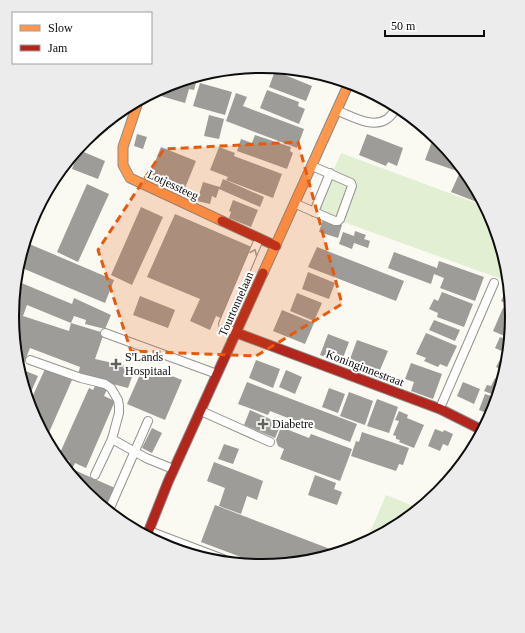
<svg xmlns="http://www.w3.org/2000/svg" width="525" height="633" font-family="'Times New Roman',serif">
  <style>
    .green { fill: #e2efd3 }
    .building { fill: #9d9c98; fill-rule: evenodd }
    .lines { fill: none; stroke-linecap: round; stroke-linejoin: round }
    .lane-casing { stroke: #949390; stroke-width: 10 }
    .slow-casing { stroke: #8a8a87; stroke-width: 11 }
    .jam-casing { stroke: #8a8a87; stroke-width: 11 }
    .lane { stroke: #fefefd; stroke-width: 8 }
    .slow { stroke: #ff974d; stroke-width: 9 }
    .jam { stroke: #b3261e; stroke-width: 9 }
    .oneway { stroke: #9e9e9d }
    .marked { fill: #e8590c; fill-opacity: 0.2; stroke: #e8590c; stroke-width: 3; stroke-dasharray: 8 5; stroke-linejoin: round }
    .poi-dot { fill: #60605d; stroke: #fff; stroke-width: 1.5 }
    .labels { text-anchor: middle; stroke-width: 4; stroke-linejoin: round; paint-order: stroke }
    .street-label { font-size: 12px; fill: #0d0d0d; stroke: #fff }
    .poi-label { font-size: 12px; fill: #0d0d0d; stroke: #fff; text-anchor: start }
    .rim { fill: none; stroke: #0d0d0d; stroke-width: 2 }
  </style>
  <rect width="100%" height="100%" fill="#faf9f2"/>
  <g class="green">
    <polygon points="341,153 484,206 494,221 505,278 504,280 316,212"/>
    <polygon points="386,495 418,508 369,541 367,540"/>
  </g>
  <g class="building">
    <polygon points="284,70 299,73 301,74 300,77"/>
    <polygon points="275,71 312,86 306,101 269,87"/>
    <polygon points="197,79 194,90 189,89 185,103 154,94 167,85"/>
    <polygon points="200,83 232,92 225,115 193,106"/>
    <polygon points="267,90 299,102 298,106 305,109 299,124 260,108"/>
    <polygon points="236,93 247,97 243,106 304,129 297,148 226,121"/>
    <polygon points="209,115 224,119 219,139 204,136"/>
    <polygon points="137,134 147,137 143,149 134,146"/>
    <polygon points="367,134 403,148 397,166 388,162 386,166 359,155"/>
    <polygon points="255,135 291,147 290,151 293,153 287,169 237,151 241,139 252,143"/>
    <polygon points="434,136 440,140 479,198 477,202 451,192 460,172 425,160"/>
    <polygon points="161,147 196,161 185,188 150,174"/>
    <polygon points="219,147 235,153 234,156 282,174 273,198 226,180 228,177 210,170"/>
    <polygon points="79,150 105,161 98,179 72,169"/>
    <polygon points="223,179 264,197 260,207 219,189 216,198 212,196 210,204 197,201 203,182 220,187"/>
    <polygon points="87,184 109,194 78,262 57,252"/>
    <polygon points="233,200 258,210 251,227 229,218 231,212 229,211"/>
    <polygon points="141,207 163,217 132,285 111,275"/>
    <polygon points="175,214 254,248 223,319 216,316 210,330 190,321 200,299 147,277"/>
    <polygon points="323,219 342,225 338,238 319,232"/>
    <polygon points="355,231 366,235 364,239 370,241 368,248 354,243 352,249 339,244 343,232 354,236"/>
    <polygon points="27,243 114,280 105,303 22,268"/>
    <polygon points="317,247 404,281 396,301 308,267"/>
    <polygon points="394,252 437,268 439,261 484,277 475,301 440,288 444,278 434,274 431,284 388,268"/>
    <polygon points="308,272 335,283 329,299 302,289"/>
    <path d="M19,282L72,304L74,298L111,315L105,329L85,324L86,320L74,316L71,323L104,333L95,359L135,368L128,388L78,375L80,367L30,348L22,368L12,316ZM27,305L71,323L69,331L23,316Z"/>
    <polygon points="507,288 508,293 511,306 501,301"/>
    <polygon points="442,292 473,304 464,327 437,317 438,313 429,309 434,299 438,301"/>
    <polygon points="297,293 322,303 314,321 290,311"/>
    <polygon points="140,296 175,310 168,328 133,315"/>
    <polygon points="503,308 512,311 513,317 509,338 493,331"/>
    <polygon points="282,310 314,323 305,344 273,331"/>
    <polygon points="434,320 460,330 455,341 429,330"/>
    <polygon points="426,333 457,346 447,367 440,364 438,367 424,361 426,358 416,354"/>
    <polygon points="328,334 349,342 341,363 320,355"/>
    <polygon points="500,337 508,340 506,353 495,348"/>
    <polygon points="357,340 388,351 380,370 350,359"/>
    <polygon points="503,354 505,355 502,370 496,367"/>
    <polygon points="256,360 280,369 273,388 249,378"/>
    <polygon points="411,363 442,374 433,399 411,391 414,382 405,379"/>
    <polygon points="45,369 72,380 47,437 31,412 29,404"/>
    <polygon points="23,370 38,376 28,399 24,376"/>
    <polygon points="142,370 154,375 157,370 182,380 165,420 127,404"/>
    <polygon points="286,370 302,377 295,394 279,387"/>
    <polygon points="495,378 500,380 497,396 484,391 487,385 491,386"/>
    <polygon points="247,382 357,424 350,442 270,411 268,415 238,404"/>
    <polygon points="463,382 480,389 474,404 457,396"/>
    <polygon points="96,384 107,389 104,396 115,401 86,468 75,463 72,469 115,488 106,508 85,493 67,467 70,461 61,457 59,455 89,388 93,390"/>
    <polygon points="329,388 345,394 338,413 322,407"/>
    <polygon points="349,392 373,401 365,425 340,416"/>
    <polygon points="485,394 497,398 492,415 479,410"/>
    <polygon points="377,399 398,407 389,433 367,426"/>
    <polygon points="250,410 281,424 275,438 244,425"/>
    <polygon points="399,411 408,415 407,418 424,425 414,448 399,442 400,440 396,439 396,436 393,435 399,421 395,420"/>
    <polygon points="281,427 309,438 311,434 352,449 340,481 280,459 284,449 278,446 276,440"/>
    <polygon points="152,428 162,433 152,453 142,448"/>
    <polygon points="435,429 443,432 444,430 453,434 448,446 443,444 440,451 428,446"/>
    <polygon points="362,432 409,448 403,465 399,464 396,471 351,456 356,441 359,442"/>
    <polygon points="224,444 239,449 233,464 218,459"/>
    <polygon points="214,462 263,481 257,500 247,496 241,514 219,506 225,488 207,481"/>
    <polygon points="452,466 457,468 447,482 444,481"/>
    <polygon points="315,475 336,483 334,489 342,492 337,505 308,495"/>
    <polygon points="438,483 445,486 439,494 431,500"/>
    <polygon points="215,505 338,552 265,566 201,542"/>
  </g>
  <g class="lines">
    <defs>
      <g id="lane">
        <path d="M338,111C352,116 372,129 387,119C390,117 393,113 395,110"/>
        <polyline points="296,204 335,221 338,221 340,219 352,186 351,183 312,166"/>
        <polyline points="314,212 330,173"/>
        <polyline points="105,333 217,374"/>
        <polyline points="236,333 224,327 223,324 259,239"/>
        <polyline points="30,360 81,378 105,384 111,388 118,400 119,406 119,413 112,439 146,458 173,469"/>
        <polyline points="440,408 494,283"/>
        <polyline points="201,411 270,442"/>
        <polyline points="95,475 112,439"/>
        <polyline points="109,510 148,421"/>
        <polyline points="149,531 223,559"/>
      </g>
      <g id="slow">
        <polyline points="137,105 123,147 123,165 130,178 222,221"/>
        <polyline points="263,273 349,83"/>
      </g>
      <g id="jam">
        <polyline points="222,221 276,246"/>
        <polyline points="237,333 440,409 482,430"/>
        <polyline points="147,535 168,482 263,273"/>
      </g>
    </defs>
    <use href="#lane" class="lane-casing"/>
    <use href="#slow" class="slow-casing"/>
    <use href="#jam" class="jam-casing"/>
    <use href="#lane" class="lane"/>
    <use href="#slow" class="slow"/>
    <use href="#jam" class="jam"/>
  </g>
  <defs><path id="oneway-chevron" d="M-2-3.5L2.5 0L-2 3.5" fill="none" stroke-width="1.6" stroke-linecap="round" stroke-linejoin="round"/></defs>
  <use class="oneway" href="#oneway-chevron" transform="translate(254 252) rotate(-67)"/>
  <path class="marked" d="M298,142L342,304L256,356L131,351L98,250L164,149Z"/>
  <g class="poi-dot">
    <path d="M114 358h4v4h4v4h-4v4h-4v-4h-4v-4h4z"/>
    <path d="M261 418h4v4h4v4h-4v4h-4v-4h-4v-4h4z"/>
  </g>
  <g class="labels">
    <g class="street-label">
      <text transform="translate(173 185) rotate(25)" y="4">Lotjessteeg</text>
      <text transform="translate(236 304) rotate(-66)" y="4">Tourtonnelaan</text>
      <text transform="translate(365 368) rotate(21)" y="4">Koninginnestraat</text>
    </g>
    <g class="poi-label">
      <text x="125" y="361">S'Lands<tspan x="125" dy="14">Hospitaal</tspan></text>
      <text x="272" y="428">Diabetre</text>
    </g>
  </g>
  <path d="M0 0H525V633H0ZM19 316a243 243 0 1 1 486 0a243 243 0 1 1-486 0Z" fill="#ececec" fill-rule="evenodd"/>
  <path class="rim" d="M19 316a243 243 0 1 1 486 0a243 243 0 1 1-486 0Z"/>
  <rect x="12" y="12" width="140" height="52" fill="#ffffff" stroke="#9e9e9e"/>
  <rect x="20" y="25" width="20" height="6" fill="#ff974d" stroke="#9e9e9e"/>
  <text x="48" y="32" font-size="12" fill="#0d0d0d">Slow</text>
  <rect x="20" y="45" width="20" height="6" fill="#b3261e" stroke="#9e9e9e"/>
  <text x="48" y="52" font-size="12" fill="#0d0d0d">Jam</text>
  <path d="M385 30v6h99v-6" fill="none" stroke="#0d0d0d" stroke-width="2"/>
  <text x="391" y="30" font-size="12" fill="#0d0d0d" stroke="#ffffff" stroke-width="3" paint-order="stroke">50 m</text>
</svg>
